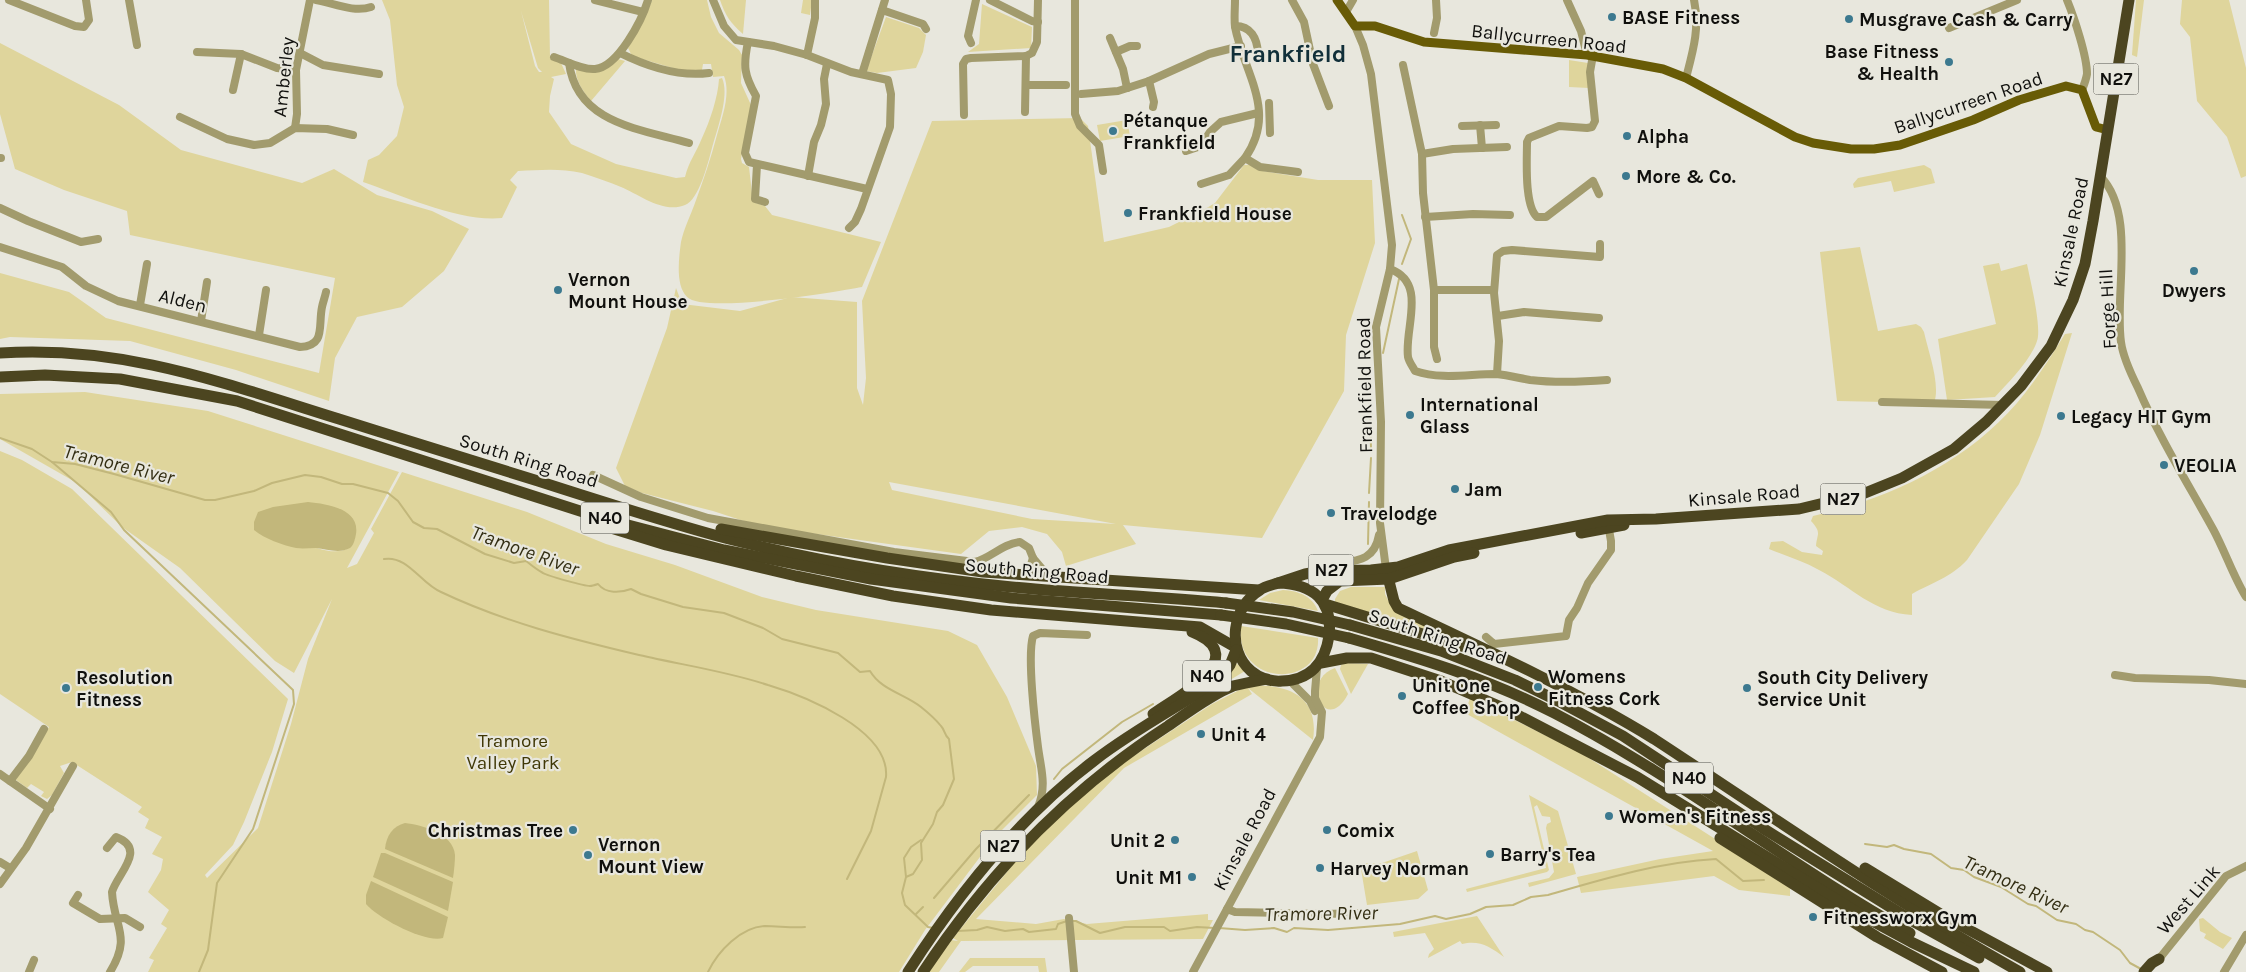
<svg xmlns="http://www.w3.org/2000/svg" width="2246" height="972" font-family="Karla,sans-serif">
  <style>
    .green { fill: #dfd59c; fill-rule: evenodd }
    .water { fill: #c2b77b }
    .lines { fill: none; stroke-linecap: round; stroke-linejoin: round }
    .stream { stroke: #c2b77b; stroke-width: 2 }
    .minor { stroke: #a29b6d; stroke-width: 8 }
    .major { stroke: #685b06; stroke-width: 9 }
    .highway { stroke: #4c4520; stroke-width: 11 }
    .highway-bridge { stroke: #4c4520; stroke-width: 11 }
    .poi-dot { fill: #3c798f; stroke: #e8e7dd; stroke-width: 2 }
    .labels { text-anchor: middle; stroke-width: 4.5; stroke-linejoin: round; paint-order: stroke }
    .shield { fill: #e8e7dd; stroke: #51504b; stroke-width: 1 }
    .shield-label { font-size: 18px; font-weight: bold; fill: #10100d }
    .poi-label { font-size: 19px; font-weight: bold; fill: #10100d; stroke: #e8e7dd; text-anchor: start }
    .street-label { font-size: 19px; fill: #10100d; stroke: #e8e7dd }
    .park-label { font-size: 19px; fill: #403806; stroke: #e8e7dd }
    .water-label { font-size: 20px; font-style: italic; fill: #332e13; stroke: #e8e7dd }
    .district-label { font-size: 24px; font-weight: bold; fill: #112f39; stroke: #e8e7dd }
  </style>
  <rect width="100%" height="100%" fill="#e8e7dd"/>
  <g class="green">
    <path d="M382,0H549L550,58L561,63L566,74L551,77L554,79L550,96L549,112L571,144L616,164L676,178L685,177C689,161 696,153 702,138C710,121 718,97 719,79L722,78C730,95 717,130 712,148C708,163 699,200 685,205C664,214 640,195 621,187C609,182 595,177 582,173C560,168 540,170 518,171L510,180L517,187L502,218C458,222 404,196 363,182L368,160L379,155L397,136L404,107L397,85L390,20ZM521,11L538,68L542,72H539L535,66Z"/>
    <path d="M652,0H707L711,17L719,33L739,50L742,55L741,83L751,105L741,159L742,163L749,167L753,202L765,206L772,215L881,242L862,287C835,292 704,314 687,297C675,285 679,257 681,242C684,228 690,217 695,203C703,181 711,158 717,135C722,117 731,94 724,76L713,77L711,64H703L702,70L686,72L632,56L628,48L647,13Z"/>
    <path d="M720,0H746L743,34C731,24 725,15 720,0Z"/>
    <polygon points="803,0 812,0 810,15 801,13"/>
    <polygon points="2136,0 2144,0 2137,57 2132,55"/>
    <polygon points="2182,0 2229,0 2246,68 2246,176 2241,178 2227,137 2197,101 2190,37 2180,24"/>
    <polygon points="982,4 1032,27 1031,48 968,52 979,44"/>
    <polygon points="886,17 919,28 926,35 923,52 916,68 877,73 866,71"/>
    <polygon points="0,43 119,105 181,150 302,183 334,169 377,195 432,211 469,229 444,271 402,307 357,317 335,358 329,401 236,370 130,341 10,337 0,339 0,273 69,292 106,318 319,373 335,278 130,235 127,211 64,190 15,169 0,114"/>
    <path d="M618,59L625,61L591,101C584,93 575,80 576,69L587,70Z"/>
    <polygon points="1569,60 1588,63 1589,88 1569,87"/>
    <path d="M1080,118L1088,126L1104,242L1169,227L1205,209L1215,203L1244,165H1250L1263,171L1318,180H1372L1375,243L1346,335L1344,391L1262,538L1123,525L1136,544L1066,566L1062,552L1047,534L1022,527L989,531L961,554L759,526L713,511L642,493L625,486L616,468L667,328L676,288L682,304L740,311L791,297L857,302V388L863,405L866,378L862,301L932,121ZM889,482L1116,524L1032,519L892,490Z"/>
    <polygon points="1127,120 1130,136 1100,141 1097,125"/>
    <polygon points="1924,165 1931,169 1935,183 1894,192 1891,181 1854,188 1853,184 1858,178"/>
    <path d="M1860,247L1878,331L1916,324L1921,327L1924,332C1928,351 1941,385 1934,403L1837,401L1820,252Z"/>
    <path d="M1999,263L2001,271L2027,264C2030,279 2042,328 2037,341C2031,360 2008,383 1995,397L1947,400L1938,339L1996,324L1983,266Z"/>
    <path d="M2072,333L2040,435L2019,484L1967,560C1950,578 1933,582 1912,594V615C1873,613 1852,587 1819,570C1803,561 1786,556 1769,549L1771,542L1783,541L1802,552L1822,555L1823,551L1816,546C1817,533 1822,533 1811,521L1813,516C1890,498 1964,464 2017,403C2035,382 2050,358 2065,334Z"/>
    <path d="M85,392L208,411L399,472L347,568L357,564L374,533L371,529L402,472L527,512L606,544L675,565L762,597L816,610L948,631L977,645L1007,697L1036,766L1037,795L995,837L925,930L899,972H148L154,960L149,958L167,928L161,924L169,910L148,892L161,870L163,859L152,854L162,837L145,828L149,819L138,812L142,807L72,762L60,766L64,773L52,795L47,799L41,796L44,792L31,784L27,788L16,780V777L49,727L0,694V451L22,460L72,489L288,699L272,752L244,822L233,845L205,875L207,878L258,828L291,724L308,659L332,599L294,673L275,661L180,568L122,527L77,483L0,439V394ZM353,519C362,548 344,557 317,548Z"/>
    <polygon points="1351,587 1385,587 1385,594 1391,606 1439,633 1335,603 1335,599 1340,591"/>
    <path d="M1283,590C1299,591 1312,596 1318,611L1259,600L1270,593Z"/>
    <path d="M1241,626L1318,638C1321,689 1234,687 1241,626Z"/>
    <polygon points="1236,663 1245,671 1230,680 1227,677"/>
    <polygon points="1346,663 1368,664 1351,694 1340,669 1341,665"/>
    <path d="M1335,668L1348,694C1326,736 1299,681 1335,668Z"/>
    <path d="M1247,686C1285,683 1320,694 1313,740L1248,688L1252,694L1124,768L976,919L1036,924L1064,919L1087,924L1208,914V920H1213L1203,939L961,941L939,972H929L951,940L958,941L953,938L1034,839L1070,806L1126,761L1212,704Z"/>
    <polygon points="1470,698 1581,753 1790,887 1790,896 1739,890 1714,876 1581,893 1577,877 1660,859 1713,851 1465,713"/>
    <polygon points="1529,795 1558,811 1576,874 1529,887 1528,883 1549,878 1554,872 1546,828 1547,824 1551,822 1550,817 1542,816 1537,805 1534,807 1549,870 1547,872 1467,892 1466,889 1546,868"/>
    <polygon points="1417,851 1428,890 1418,899 1367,905 1360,863 1382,863"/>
    <path d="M1477,916L1504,957C1490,947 1480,940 1462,944L1460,941L1428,958L1429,954L1434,949L1425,933L1394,937L1393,932Z"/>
    <polygon points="2203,918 2220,932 2232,938 2223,949 2204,938 2206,934 2200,931 2199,919"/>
    <polygon points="970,958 1045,958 1047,972 1039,972 1038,966 973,966 965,972 959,972"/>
  </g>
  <g class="water">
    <path d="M308,502C326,504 360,508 356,534C355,539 354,545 350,548C339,554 327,549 316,548C309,548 303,549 296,548C282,545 265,539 254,530V522L258,512L273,507Z"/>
    <path d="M405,823C422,825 453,833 455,855C455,862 454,871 453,878L385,849C386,836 393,826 405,823Z"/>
    <polygon points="381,853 385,853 453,882 448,911 373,877"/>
    <path d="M371,881L448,917L443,938C424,943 378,918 366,904V895Z"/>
  </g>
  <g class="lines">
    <g class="stream">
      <polyline points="1402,215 1411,239 1402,264"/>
      <polyline points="1383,353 1399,279"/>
      <polyline points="1369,369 1371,448"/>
      <path d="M0,438L32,449L52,462L75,464L114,474L205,500H215L254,491L272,483L305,475L321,477L342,484H353L388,493L398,501L413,522L424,528L437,529L485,554L514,563L526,561C531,565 537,570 543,573C548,576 584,586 590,586C592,586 595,585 598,584C606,594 620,593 631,589L641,594L683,607L724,613L763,628L782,639L838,653L860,672L870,671C881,690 905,694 921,707C926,711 937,721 941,726C945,730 944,735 949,739L954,779L943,805L937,812L933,824L921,843L922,860L913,874L906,877"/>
      <polyline points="52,462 111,512 124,530 293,690 294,704 253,829 217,883 208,950 199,972"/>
      <polyline points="1369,493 1371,458"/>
      <polyline points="1368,544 1369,502"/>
      <path d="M384,559C408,555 421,584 441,592C504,622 571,639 639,655C682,665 726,671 768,685C805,696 890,730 886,777L871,831L847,879"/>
      <polyline points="1054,779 1062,769 1122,722 1153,704"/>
      <polyline points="921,840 911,847 904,858 906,877 902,893 905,905 928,927 933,928"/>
      <polyline points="1865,844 1887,847 1894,845 1904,849 1931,854 1951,868 1964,870 1974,877 2001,887 2028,904 2036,906 2057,920 2076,924 2085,930 2093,932 2120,950 2130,963 2141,969"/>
      <polyline points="934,898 976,849 1029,795"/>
      <polyline points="916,914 923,907"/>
      <polyline points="1071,921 1076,921 1100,933 1125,927 1164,927 1170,931 1197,927 1215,928"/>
      <path d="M1219,928L1245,930L1274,928L1287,932L1294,928L1328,930L1400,924L1435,916L1446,919L1470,914L1486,907L1513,905L1531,897L1548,895C1603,879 1659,862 1716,859L1743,881L1764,880"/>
      <polyline points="957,931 977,930 987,927 1005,931 1023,929 1029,932 1056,929 1058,924 1067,921"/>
      <path d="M708,972C718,951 741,927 765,926C778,926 792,928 805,927"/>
    </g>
    <g class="minor">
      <polyline points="9,0 75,26 84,27 89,20 86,0"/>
      <polyline points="129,0 137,45"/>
      <path d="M316,0C333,3 354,13 371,7"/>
      <polyline points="595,0 643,12"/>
      <polyline points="713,0 724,26 736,40 774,46 807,55 851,72 888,80 891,94 890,127 861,209 855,222 849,228"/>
      <polyline points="990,0 1032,21 1038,22"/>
      <polyline points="1075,0 1075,114 1080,126 1099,145 1103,171"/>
      <path d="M1235,0C1235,9 1234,18 1235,27C1244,74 1278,111 1245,158L1260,167L1298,172"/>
      <polyline points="1292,0 1304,22 1313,64 1329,106"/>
      <polyline points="1567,0 1581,31 1587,55"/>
      <path d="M2067,0C2074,17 2087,56 2087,74C2086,80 2084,85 2082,90"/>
      <polyline points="882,10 923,24 926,29"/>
      <polyline points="1346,12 1353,0"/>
      <path d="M1235,26C1251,26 1257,38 1258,53"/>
      <polyline points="1355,26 1363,45 1371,74 1392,245 1390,269 1376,327 1381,422 1380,523 1386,569"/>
      <polyline points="1949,28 2017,0"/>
      <polyline points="1434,33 1437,18 1436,0"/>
      <polyline points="1110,38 1123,69 1127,88"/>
      <path d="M748,42C743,66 744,75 756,96L745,153L749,162L867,189"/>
      <polyline points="971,43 968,36 976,0"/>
      <polyline points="197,52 241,54 277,68 296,70"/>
      <polyline points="1116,52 1130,46 1137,46"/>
      <polyline points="300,53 323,65 379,74"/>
      <path d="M620,53C648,67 678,77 709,73"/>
      <polyline points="807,55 815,18 815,0"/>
      <path d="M1593,55L1590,72L1595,121L1592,127L1587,128L1559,126L1529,138L1527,142C1527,159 1524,205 1537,217H1546L1593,181L1599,194"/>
      <path d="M554,57C566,61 582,70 595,69C618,67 642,20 648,0"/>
      <path d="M569,63C577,124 641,129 689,143"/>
      <polyline points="1403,65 1422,154 1423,193 1434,290 1434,347 1437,359"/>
      <polyline points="862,74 885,0"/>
      <path d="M1686,78C1693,51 1700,28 1694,0"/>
      <polyline points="1149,81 1154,102 1153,107"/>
      <polyline points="1027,85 1066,85"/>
      <polyline points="233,90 241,54"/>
      <polyline points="1081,94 1118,91 1149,81 1209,54 1241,46"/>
      <polyline points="1269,103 1270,133"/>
      <polyline points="1025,112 1026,56"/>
      <polyline points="964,115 963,64 966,59 971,58 1026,56 1032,53 1037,42 1038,0"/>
      <polyline points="180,117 227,139 254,145 270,143 295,128 327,129 353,135"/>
      <polyline points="1480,125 1482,148"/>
      <polyline points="1462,126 1496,125"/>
      <polyline points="295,128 297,114 296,70 310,0"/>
      <polyline points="1185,145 1186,151 1201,146 1210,132 1221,122 1258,113"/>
      <polyline points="1422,154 1453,149 1507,147"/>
      <polyline points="0,158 1,158"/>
      <polyline points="757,165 755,199 765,202"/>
      <polyline points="808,176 814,142 821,125 826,104 824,79 827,64"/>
      <path d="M2100,176C2137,213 2114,294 2121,342C2123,357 2131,374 2138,388C2159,437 2187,482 2213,529C2225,551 2233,576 2246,597"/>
      <polyline points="1201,184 1229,175 1245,158"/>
      <polyline points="0,208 28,221 81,242 98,239"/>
      <polyline points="1425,217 1473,214 1510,215"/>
      <path d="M0,247L62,267L86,286L118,301L300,347C326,346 318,326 322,307C323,302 325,297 326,292"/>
      <path d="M1390,269C1428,283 1404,328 1408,357C1409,362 1413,367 1415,371C1442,380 1468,374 1496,374C1507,375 1519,378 1530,380C1556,383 1582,382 1607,380"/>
      <polyline points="1434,290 1494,290"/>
      <polyline points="140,305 147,264"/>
      <polyline points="1498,316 1524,312 1599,318"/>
      <polyline points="201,321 207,282"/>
      <polyline points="259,335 266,290"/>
      <polyline points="1497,374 1499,341 1494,293 1497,255 1503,251 1512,250 1600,257 1600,244"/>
      <polyline points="1882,402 2003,405"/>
      <path d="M593,475L641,497L708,518L894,552L975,562C991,558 1002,544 1020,542L1029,548L1033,558L1049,577"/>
      <path d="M1319,568C1344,558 1373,569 1379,535"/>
      <polyline points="1021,575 1030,568 1033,558"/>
      <polyline points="1486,637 1494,644 1566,636 1569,620 1577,608 1588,583 1611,550 1611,541 1608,524"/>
      <polyline points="2115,675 2135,678 2209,680 2246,684"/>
      <polyline points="1290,681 1310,701 1315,711"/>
      <polyline points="0,774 50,809"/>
      <polyline points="10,781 29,756 44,729"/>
      <path d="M1038,807C1047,785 1041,770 1038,747C1035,724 1027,656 1033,636L1040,633L1087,635"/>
      <path d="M107,848L116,837C148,849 117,874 112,892C114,928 132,936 110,972"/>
      <polyline points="0,862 10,868"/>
      <polyline points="0,884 26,848 73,766"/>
      <polyline points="78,895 73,903 100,919 125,918 140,927"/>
      <polyline points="1227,909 1235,912 1322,914 1370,913"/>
      <polyline points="1069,918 1074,972"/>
      <polyline points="2159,959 2226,876 2246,866"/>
      <polyline points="29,972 34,960"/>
      <polyline points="1193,972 1320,737 1322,712 1315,698 1315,691 1317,668"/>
      <polyline points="2224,972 2246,935"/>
    </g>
    <polyline class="major" points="1337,0 1355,26 1375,26 1424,42 1587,55 1663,69 1686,78 1795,137 1813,143 1851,149 1874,149 1900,145 1973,120 2019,100 2066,86 2082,90 2096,127 2108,130"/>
    <g class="highway">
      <path d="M0,353C124,345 223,383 339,419C405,440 471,460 538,481C600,501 662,521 725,538C819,562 916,578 1012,587C1083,594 1155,596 1226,603"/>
      <polyline points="0,377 45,375 120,379 237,401 605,519 724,550 871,579 1011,598 1221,615"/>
      <polyline points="598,524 666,545 796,576 893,596 991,610 1200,627 1235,647"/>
      <polyline points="721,529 887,558 983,572 1259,590"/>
      <polyline points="1581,533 1624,525"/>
      <path d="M1386,569L1394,601L1398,608C1485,649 1572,689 1654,739C1775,818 1894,902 2020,972"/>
      <polyline points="1278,583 1305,574 1322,571 1371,570 1398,567 1449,550 1608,520 1656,519 1799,509 1865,493 1902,478 1954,449 1986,422 2021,386 2051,346 2073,300 2085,264 2093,221 2129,0"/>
      <path d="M1278,583C1313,584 1333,600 1329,636C1325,663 1310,680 1282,681C1271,682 1259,678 1251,671C1226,649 1232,607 1260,590C1265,586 1272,585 1278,583Z"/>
      <polyline points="1322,600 1327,591 1340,581 1389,579 1454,557 1474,553"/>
      <polyline points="1325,604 1465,647"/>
      <polyline points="1350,625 1441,651 1515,680 1558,701 1623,736 1764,829 1916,923 1979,958"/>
      <path d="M1349,638C1419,658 1489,679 1554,713C1678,777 1789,865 1910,933"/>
      <polyline points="1321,663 1347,658 1371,658 1441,681 1508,710 1637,777 1863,916 1911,942 1974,972"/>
      <path d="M1153,714C1178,696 1254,657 1192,632"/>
      <polyline points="1720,838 1877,937 1942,972"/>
      <polyline points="1865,868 1947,918 2047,972"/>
      <path d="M908,972C958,894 1020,816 1095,760C1134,730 1178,707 1219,680L1230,665L1236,650"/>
      <path d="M923,972C988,874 1069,790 1168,726C1187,713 1212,694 1233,686C1244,683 1256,681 1267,679"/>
      <polyline points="2144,972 2152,963 2159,959"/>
    </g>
    <g class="highway-bridge">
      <polyline points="1226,603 1293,612 1350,625"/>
      <polyline points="1221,615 1286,624 1349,638"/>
    </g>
  </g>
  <g class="poi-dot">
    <circle cx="1612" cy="17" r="5"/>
    <circle cx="1849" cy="19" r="5"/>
    <circle cx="1949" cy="62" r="5"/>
    <circle cx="1113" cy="131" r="5"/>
    <circle cx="1627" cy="136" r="5"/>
    <circle cx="1626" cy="176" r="5"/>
    <circle cx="1128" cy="213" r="5"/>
    <circle cx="2194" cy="271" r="5"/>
    <circle cx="558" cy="290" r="5"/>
    <circle cx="1410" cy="415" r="5"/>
    <circle cx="2061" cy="416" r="5"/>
    <circle cx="2164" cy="465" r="5"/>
    <circle cx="1455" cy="489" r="5"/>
    <circle cx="1331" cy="513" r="5"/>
    <circle cx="1538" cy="687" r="5"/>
    <circle cx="66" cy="688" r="5"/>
    <circle cx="1747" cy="688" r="5"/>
    <circle cx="1402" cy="696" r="5"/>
    <circle cx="1201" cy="734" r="5"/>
    <circle cx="1609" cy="816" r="5"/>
    <circle cx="573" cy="830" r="5"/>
    <circle cx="1327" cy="830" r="5"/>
    <circle cx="1175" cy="840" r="5"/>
    <circle cx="1490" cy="854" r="5"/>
    <circle cx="588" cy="855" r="5"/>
    <circle cx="1320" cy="868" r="5"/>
    <circle cx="1192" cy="877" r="5"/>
    <circle cx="1813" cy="917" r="5"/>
  </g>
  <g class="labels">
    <g class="shield">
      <rect x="2093.5" y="63.5" width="45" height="31" rx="4"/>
      <rect x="1820.5" y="483.5" width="45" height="31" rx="4"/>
      <rect x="581" y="502.5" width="48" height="31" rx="4"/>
      <rect x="1308.5" y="554.5" width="45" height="31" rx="4"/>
      <rect x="1183" y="660.5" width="48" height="31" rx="4"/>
      <rect x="1665" y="762.5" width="48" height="31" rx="4"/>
      <rect x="980.5" y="830.5" width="45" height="31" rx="4"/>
    </g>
    <g class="shield-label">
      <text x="2116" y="85">N27</text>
      <text x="1843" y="505">N27</text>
      <text x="605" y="524">N40</text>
      <text x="1331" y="576">N27</text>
      <text x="1207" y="682">N40</text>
      <text x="1689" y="784">N40</text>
      <text x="1003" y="852">N27</text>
    </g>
    <g class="poi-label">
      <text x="1622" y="24">BASE Fitness</text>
      <text x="1859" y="26">Musgrave Cash &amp; Carry</text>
      <text x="1939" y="58" text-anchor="end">Base Fitness<tspan x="1939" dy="22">&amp; Health</tspan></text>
      <text x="1123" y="127">Pétanque<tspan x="1123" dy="22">Frankfield</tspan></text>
      <text x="1637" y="143">Alpha</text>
      <text x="1636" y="183">More &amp; Co.</text>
      <text x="1138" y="220">Frankfield House</text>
      <text x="568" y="286">Vernon<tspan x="568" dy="22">Mount House</tspan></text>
      <text x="2194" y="297" text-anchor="middle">Dwyers</text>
      <text x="1420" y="411">International<tspan x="1420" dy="22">Glass</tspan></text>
      <text x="2071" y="423">Legacy HIT Gym</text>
      <text x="2174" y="472">VEOLIA</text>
      <text x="1465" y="496">Jam</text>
      <text x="1341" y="520">Travelodge</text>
      <text x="1548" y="683">Womens<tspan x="1548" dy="22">Fitness Cork</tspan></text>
      <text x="76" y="684">Resolution<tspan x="76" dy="22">Fitness</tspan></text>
      <text x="1757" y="684">South City Delivery<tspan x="1757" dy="22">Service Unit</tspan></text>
      <text x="1412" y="692">Unit One<tspan x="1412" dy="22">Coffee Shop</tspan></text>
      <text x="1211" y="741">Unit 4</text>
      <text x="1619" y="823">Women's Fitness</text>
      <text x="563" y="837" text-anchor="end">Christmas Tree</text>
      <text x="1337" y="837">Comix</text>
      <text x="1165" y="847" text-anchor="end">Unit 2</text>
      <text x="598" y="851">Vernon<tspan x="598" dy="22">Mount View</tspan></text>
      <text x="1500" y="861">Barry's Tea</text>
      <text x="1330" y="875">Harvey Norman</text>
      <text x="1182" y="884" text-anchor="end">Unit M1</text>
      <text x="1823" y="924">Fitnessworx Gym</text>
    </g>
    <g class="street-label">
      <text transform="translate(1549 38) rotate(6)" y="7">Ballycurreen Road</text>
      <text transform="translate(283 77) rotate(-84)" y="7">Amberley</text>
      <text transform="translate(1968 102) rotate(-19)" y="7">Ballycurreen Road</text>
      <text transform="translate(2070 232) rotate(-78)" y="7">Kinsale Road</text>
      <text transform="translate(183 300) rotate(14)" y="7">Alden</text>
      <text transform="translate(2107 309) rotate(-93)" y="7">Forge Hill</text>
      <text transform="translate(1364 385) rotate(-91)" y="7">Frankfield Road</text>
      <text transform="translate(529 460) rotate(17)" y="7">South Ring Road</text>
      <text transform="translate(1744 495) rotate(-5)" y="7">Kinsale Road</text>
      <text transform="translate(1037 570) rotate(5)" y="7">South Ring Road</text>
      <text transform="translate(1438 636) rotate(18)" y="7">South Ring Road</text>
      <text transform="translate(1244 839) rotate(-62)" y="7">Kinsale Road</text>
      <text transform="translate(2188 899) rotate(-49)" y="7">West Link</text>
    </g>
    <g class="park-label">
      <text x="513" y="747">Tramore<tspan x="513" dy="22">Valley Park</tspan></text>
    </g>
    <g class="water-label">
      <text transform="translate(119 464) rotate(14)" y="7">Tramore River</text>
      <text transform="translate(525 550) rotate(20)" y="7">Tramore River</text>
      <text transform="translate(2016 884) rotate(25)" y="7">Tramore River</text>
      <text transform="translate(1321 913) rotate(-1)" y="7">Tramore River</text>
    </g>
    <g class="district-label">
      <text x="1288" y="62">Frankfield</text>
    </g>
  </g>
</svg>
